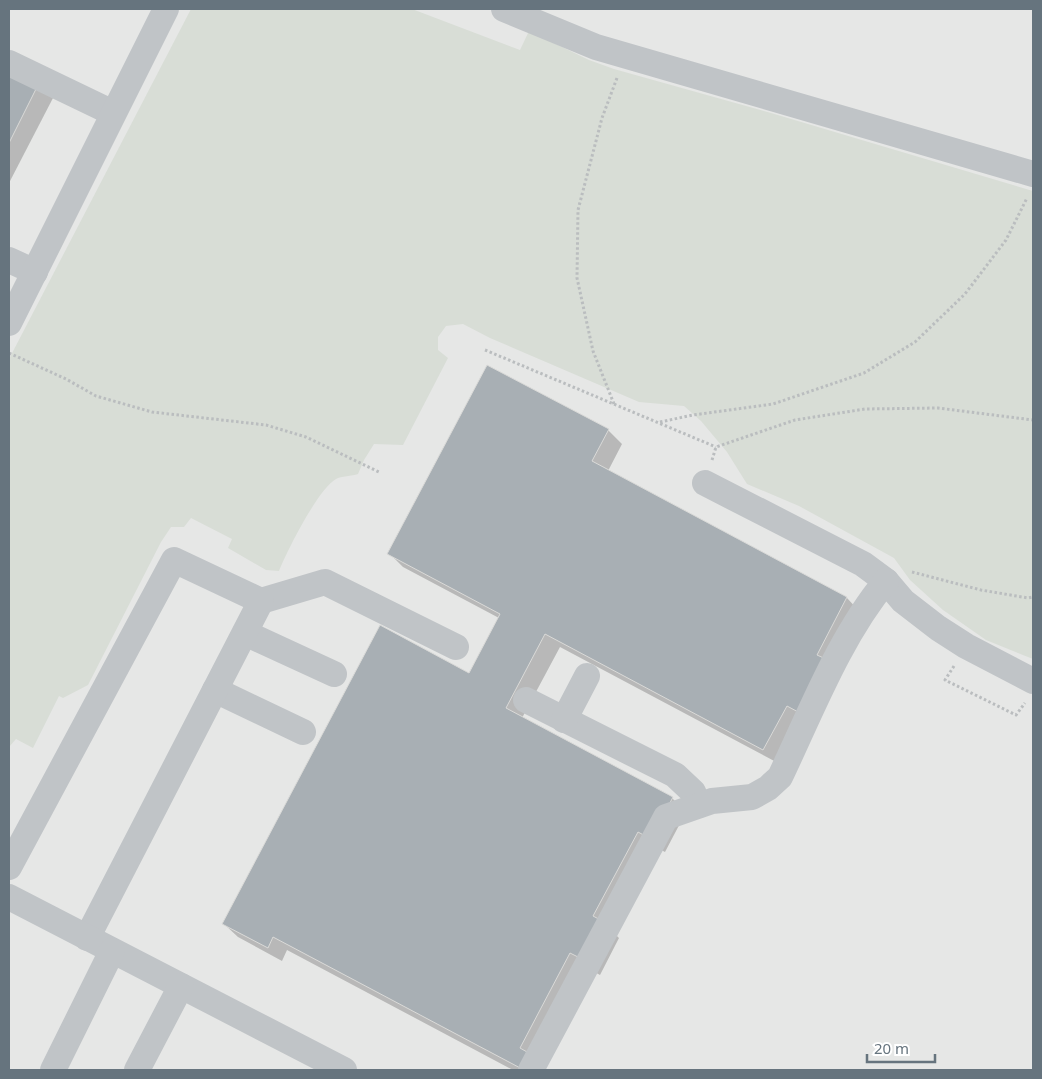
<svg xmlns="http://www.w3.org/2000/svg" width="1042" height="1079" font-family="'Noto Sans',sans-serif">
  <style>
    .built { fill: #e6e7e6 }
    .green { fill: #d8ddd6 }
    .shadow { fill: #0003 }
    .building { fill: #a8afb4; stroke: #dadad8 }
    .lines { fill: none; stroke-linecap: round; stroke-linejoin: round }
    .path { stroke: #babdbf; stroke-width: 3; stroke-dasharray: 2.5 2.5; stroke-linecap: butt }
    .minor { stroke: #c0c4c7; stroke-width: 26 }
  </style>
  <rect width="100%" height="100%" fill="#f8f8f6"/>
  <rect class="built" x="9" y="9" width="1024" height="1061"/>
  <path class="green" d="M191,9H412L520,50L529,31L589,60L614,69L771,113L1033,191V659L986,640L943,610L910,580L894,558L799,506L747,484L727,452L701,421L684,406L639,402L490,338L463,324L446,326L438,337V350L448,358L403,445L374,444L364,460L358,474C352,476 341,476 336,479C318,489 287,551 279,571L266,570L228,548L232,539L191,518L184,527H171L161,542L88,685L63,698L59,696L33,748L16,739L9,747V359Z"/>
  <g class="shadow">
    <polygon points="9,69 53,98 9,183"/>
    <polygon points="608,430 622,444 608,471 847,598 860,612 778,763 560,647 522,718 672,798 686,812 665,852 652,845 608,927 619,938 600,975 584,966 535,1059 547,1070 513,1070 287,950 282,961 238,937 224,924 470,674 499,618 403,567 389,553"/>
  </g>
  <g class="building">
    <polygon points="9,67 39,83 9,143"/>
    <polygon points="487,365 609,429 592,461 847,597 817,655 828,660 800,713 787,706 763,750 545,634 506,708 673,797 651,839 638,832 593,916 606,923 586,961 570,953 520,1048 534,1056 524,1070 273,937 268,948 222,924 380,625 469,673 500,614 387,554"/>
  </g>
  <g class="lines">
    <g class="path">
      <polyline points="485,350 716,447"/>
      <polyline points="9,353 66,379 96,396 152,412 266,425 306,437 379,472"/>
      <polyline points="614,404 593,351 577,278 578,210 602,118 617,78"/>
      <polyline points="660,422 693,415 773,404 864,373 915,342 965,294 1006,240 1027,198"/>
      <polyline points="712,460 716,447 795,420 865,409 938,408 1033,420"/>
      <polyline points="912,572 981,590 1028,598 1033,597"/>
      <polyline points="954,666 945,680 1016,715 1025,703"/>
    </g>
    <g class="minor">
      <polyline points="504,9 596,47 1033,174"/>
      <polyline points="9,63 113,113"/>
      <polyline points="9,260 35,272"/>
      <polyline points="9,323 166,9"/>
      <polyline points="705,483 863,564 886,581 903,601 938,628 966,646 1033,681"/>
      <polyline points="261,601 325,582 456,647"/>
      <polyline points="245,633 334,674"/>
      <polyline points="215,690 303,732"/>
      <polyline points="526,700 675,775 693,792 699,805"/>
      <polyline points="564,720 587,676"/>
      <polyline points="9,867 174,560 261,601 87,938"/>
      <polyline points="9,897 344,1070"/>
      <polyline points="53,1070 112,951"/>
      <polyline points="137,1070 181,986"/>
      <path d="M531,1070L666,817L712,801L752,797L768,788L780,777C811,712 840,636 886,581"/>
    </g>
  </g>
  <rect width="1042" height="1079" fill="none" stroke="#66747e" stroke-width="20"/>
  <path d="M867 1054v8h68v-8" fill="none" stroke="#66747e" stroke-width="2.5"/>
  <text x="874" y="1054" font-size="15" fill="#66747e" stroke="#ffffff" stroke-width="4" paint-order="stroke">20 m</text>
</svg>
